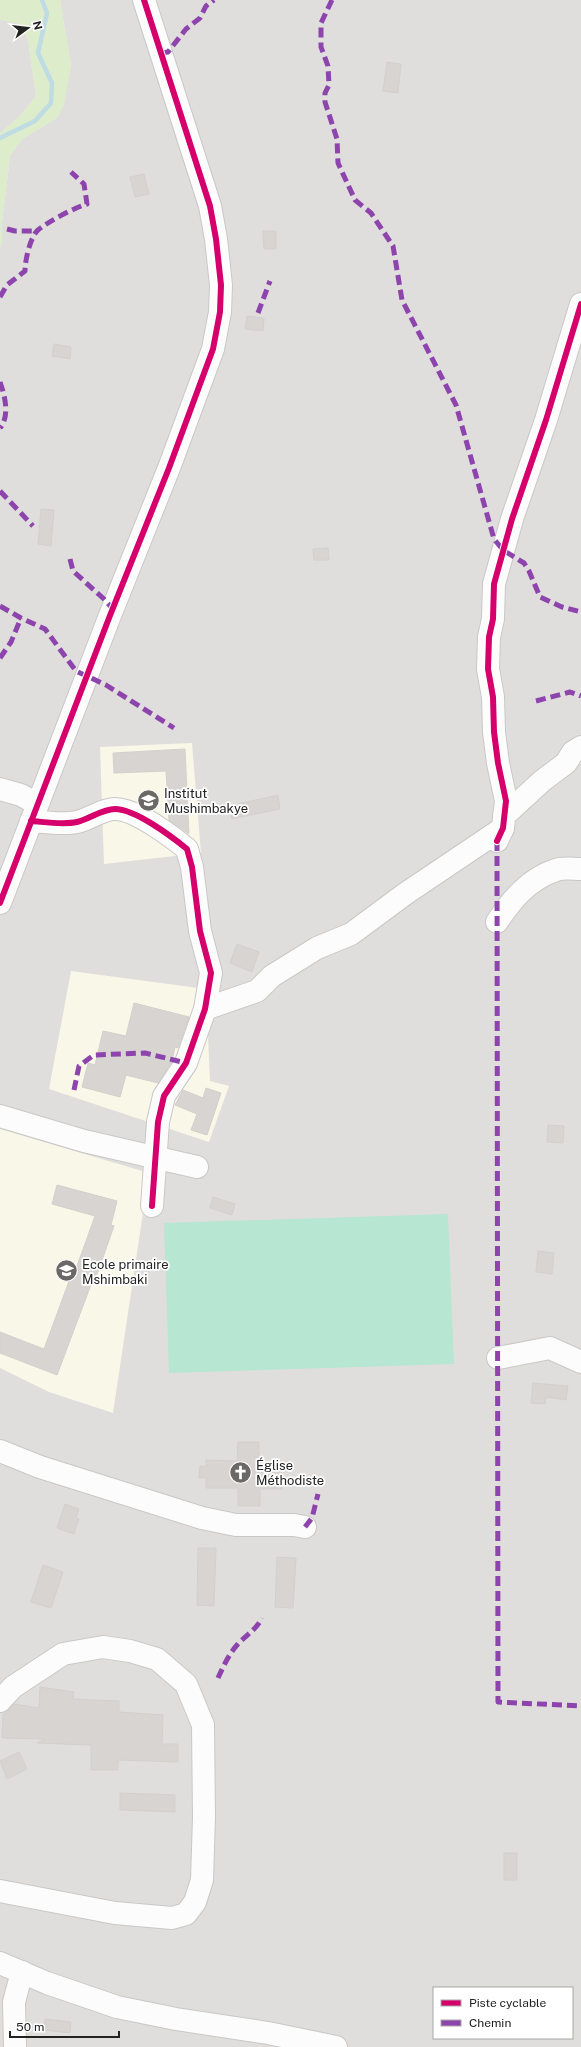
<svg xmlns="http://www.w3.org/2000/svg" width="581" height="2047" font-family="'Public Sans',sans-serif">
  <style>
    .residential { fill: #dfdedc; fill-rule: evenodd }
    .education { fill: #f8f7e8 }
    .grass { fill: #ddeccb }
    .pitch { fill: #b7e6d2 }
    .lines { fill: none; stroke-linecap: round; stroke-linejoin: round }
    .stream { stroke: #bfdbe3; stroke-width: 4.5 }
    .building { fill: #d7d4d2; stroke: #d3d0cc }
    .minor-casing { stroke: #c9c8c7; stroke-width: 24 }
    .minor { stroke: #fdfcfc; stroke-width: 22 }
    .quiet { stroke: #8e44ad; stroke-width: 5; stroke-dasharray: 10 5; stroke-linecap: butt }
    .cycleway-casing { stroke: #fff; stroke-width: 8 }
    .cycleway { stroke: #d6006c; stroke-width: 6 }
    .labels { text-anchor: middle; stroke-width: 3.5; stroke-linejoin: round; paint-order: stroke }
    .poi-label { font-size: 13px; fill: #222; stroke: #fff; text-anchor: start }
  </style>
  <rect width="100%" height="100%" fill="#f0eeeb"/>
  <g class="residential">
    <path d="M60,0H581V2047H0V249L2,242V222L10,156L21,140L58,117L71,66ZM434,1988H572V2038H434Z"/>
    <polygon points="3,19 21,24 28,40 36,96 19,117 0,133 0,20"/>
  </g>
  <g class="education">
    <polygon points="192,743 201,853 104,864 100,747"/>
    <polygon points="71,971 206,989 210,1081 229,1086 209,1142 49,1089"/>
    <polygon points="0,1129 149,1173 113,1413 49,1392 0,1368"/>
  </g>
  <polygon class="grass" points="0,0 60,0 71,66 64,105 58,117 21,140 10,156 2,222 2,242 0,249 0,133 19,117 36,96 28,40 21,24 0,20"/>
  <polygon class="pitch" points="448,1214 454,1364 169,1373 164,1223"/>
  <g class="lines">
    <polyline class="stream" points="0,138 35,121 51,103 52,83 38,53 47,13 42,0"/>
  </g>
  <g class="building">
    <polygon points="387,62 401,64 398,93 383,91"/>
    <polygon points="144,174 149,194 135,197 130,177"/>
    <polygon points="263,231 276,231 276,249 264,249"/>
    <polygon points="247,316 264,318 263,331 245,329"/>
    <polygon points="54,344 71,347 70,359 52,356"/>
    <polygon points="41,509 54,510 51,546 38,544"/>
    <polygon points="328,548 329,560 314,560 313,549"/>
    <polygon points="185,749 189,834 169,820 166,771 114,773 113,753"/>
    <polygon points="278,795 280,809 232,819 229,806"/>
    <polygon points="237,944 259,952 252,972 230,963"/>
    <polygon points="134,1003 189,1017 178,1048 175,1047 172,1061 158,1083 126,1075 120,1097 82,1087 88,1063 95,1065 103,1031 126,1036"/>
    <polygon points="206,1088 221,1093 207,1135 191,1130 197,1114 175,1105 183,1090 203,1098"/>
    <polygon points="548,1125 564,1126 563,1143 547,1142"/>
    <polygon points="57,1185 117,1201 111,1225 114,1226 94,1283 92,1282 57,1375 0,1353 0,1332 44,1349 71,1276 73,1277 95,1216 52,1204"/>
    <polygon points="213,1197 235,1204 232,1215 210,1208"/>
    <polygon points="538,1251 554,1253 552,1274 536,1272"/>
    <polygon points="533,1383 568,1386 566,1400 546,1397 545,1404 531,1403"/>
    <polygon points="238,1442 259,1442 259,1462 282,1463 282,1489 260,1489 260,1506 238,1506 238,1488 206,1488 206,1478 199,1478 200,1466 206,1467 206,1460 237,1461"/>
    <polygon points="65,1504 79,1509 76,1518 79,1519 74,1534 57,1528"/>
    <polygon points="198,1548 216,1548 214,1606 197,1605"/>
    <polygon points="277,1557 296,1558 293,1608 275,1607"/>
    <polygon points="43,1565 63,1572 51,1608 31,1602"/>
    <polygon points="40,1687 74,1692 73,1699 119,1701 119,1712 163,1715 162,1744 178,1744 178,1762 118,1760 118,1770 91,1770 91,1745 37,1743 45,1739 2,1738 3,1714 5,1714 6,1712 14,1704 39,1708"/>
    <polygon points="19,1752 27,1769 7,1779 0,1761"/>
    <polygon points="120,1793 175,1795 175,1812 120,1810"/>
    <rect x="504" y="1853" width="13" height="27"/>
    <polygon points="45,2019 71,2022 70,2033 44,2030"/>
  </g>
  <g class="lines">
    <defs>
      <g id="minor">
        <polyline points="0,789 21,795 37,804"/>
        <polyline points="504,816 542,781 566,763 573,752 581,747"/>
        <path d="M31,821C45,822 63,825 77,822C90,819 102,809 115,809C135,809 171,836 187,849L192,867L200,931L211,973L205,1009L186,1063L164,1096L158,1122L152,1206"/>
        <polyline points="497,841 503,828 506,801 498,763 494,732 493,697 488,669 489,637 493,619 494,584 512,519 546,420 581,304"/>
        <polyline points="0,903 109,618 169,468 213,349 220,312 221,285 216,239 210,206 144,0"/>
        <path d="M497,922C512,899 529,879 556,870C563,867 574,869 581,869"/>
        <polyline points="205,1009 257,991 272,976 317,948 351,934 405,894 503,828"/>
        <polyline points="0,1116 84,1141 197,1167"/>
        <polyline points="498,1358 550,1348 581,1362"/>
        <polyline points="0,1451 40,1467 202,1518 236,1525 294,1525 305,1527"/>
        <polyline points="0,1701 13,1687 63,1654 103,1647 130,1651 157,1659 186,1684 203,1725 204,1817 202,1880 195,1902 186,1914 172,1918 115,1913 0,1891"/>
        <polyline points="0,1963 47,1983 117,2007 176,2019 268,2033 336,2047"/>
        <polyline points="15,2047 14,2002 22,1972"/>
      </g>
    </defs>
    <use href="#minor" class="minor-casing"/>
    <use href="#minor" class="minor"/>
    <g class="quiet">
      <polyline points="332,0 321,23 321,47 328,66 329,85 325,93 325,102 337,139 338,163 355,200 371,213 393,246 402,300 456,405 494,539 503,550 524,563 529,571 540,597 562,607 581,612"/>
      <polyline points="161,53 168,52 186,29 200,18 206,6 214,0"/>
      <polyline points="7,229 15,231 37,231"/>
      <path d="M0,297L7,285L25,271C25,261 30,237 38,230C49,221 74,208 87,204L84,184L71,172"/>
      <polyline points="258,313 270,281"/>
      <path d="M0,382C5,396 10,416 0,428"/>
      <polyline points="0,491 33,526"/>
      <polyline points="70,559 73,571 104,599 113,609"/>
      <polyline points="0,606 21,618 45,629 76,671 106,685 174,728"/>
      <polyline points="0,658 11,642 21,618"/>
      <polyline points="536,701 570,692 581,696"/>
      <polyline points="497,841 498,1702 581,1706"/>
      <polyline points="74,1090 79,1066 94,1055 145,1053 186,1063"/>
      <polyline points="305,1527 312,1518 318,1494"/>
      <path d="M218,1678C223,1667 229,1654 237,1645C246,1635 256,1630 262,1618"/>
    </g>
    <defs>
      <g id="cycleway">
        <path d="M31,821C45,822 63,825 77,822C90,819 102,809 115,809C135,809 171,836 187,849L192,867L200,931L211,973L205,1009L186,1063L164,1096L158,1122L152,1206"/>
        <polyline points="497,841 503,828 506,801 498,763 494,732 493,697 488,669 489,637 493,619 494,584 512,519 546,420 581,304"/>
        <polyline points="0,903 109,618 169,468 213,349 220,312 221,285 216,239 210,206 144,0"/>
      </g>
    </defs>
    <use href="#cycleway" class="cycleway-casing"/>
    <use href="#cycleway" class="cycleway"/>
  </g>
  <defs>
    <symbol id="school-disc" viewBox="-11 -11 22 22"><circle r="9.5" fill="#6a6968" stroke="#fff"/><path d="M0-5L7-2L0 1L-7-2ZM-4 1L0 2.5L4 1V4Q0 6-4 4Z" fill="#fff"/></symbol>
    <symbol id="church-disc" viewBox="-11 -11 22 22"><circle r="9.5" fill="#6a6968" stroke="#fff"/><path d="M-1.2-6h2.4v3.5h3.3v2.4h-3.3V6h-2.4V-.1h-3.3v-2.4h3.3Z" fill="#fff"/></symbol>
  </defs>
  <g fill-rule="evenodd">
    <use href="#school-disc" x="136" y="788" width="25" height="25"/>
    <use href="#school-disc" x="54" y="1258" width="25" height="25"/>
    <use href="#church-disc" x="228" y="1460" width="25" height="25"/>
  </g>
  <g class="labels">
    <g class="poi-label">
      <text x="164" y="798">Institut<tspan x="164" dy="15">Mushimbakye</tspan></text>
      <text x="82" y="1269">Ecole primaire<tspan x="82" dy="15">Mshimbaki</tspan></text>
      <text x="256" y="1470">Église<tspan x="256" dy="15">Méthodiste</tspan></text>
    </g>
  </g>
  <rect x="433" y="1987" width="140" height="52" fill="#ffffff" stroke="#a7a7a7"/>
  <rect x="441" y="2000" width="20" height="6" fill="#d6006c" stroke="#a7a7a7"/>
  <text x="469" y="2007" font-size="12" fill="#222222">Piste cyclable</text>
  <rect x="441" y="2020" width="20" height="6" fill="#8e44ad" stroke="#a7a7a7"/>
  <text x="469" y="2027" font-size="12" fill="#222222">Chemin</text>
  <g transform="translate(28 28) rotate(75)" stroke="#ffffff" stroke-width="3" paint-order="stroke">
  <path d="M0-3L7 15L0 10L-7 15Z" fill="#222222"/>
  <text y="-6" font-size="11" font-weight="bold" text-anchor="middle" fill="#222222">N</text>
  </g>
  <path d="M10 2031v6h109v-6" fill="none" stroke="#222222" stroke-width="2"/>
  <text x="16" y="2031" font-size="12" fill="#222222" stroke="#ffffff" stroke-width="3" paint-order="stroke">50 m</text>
</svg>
